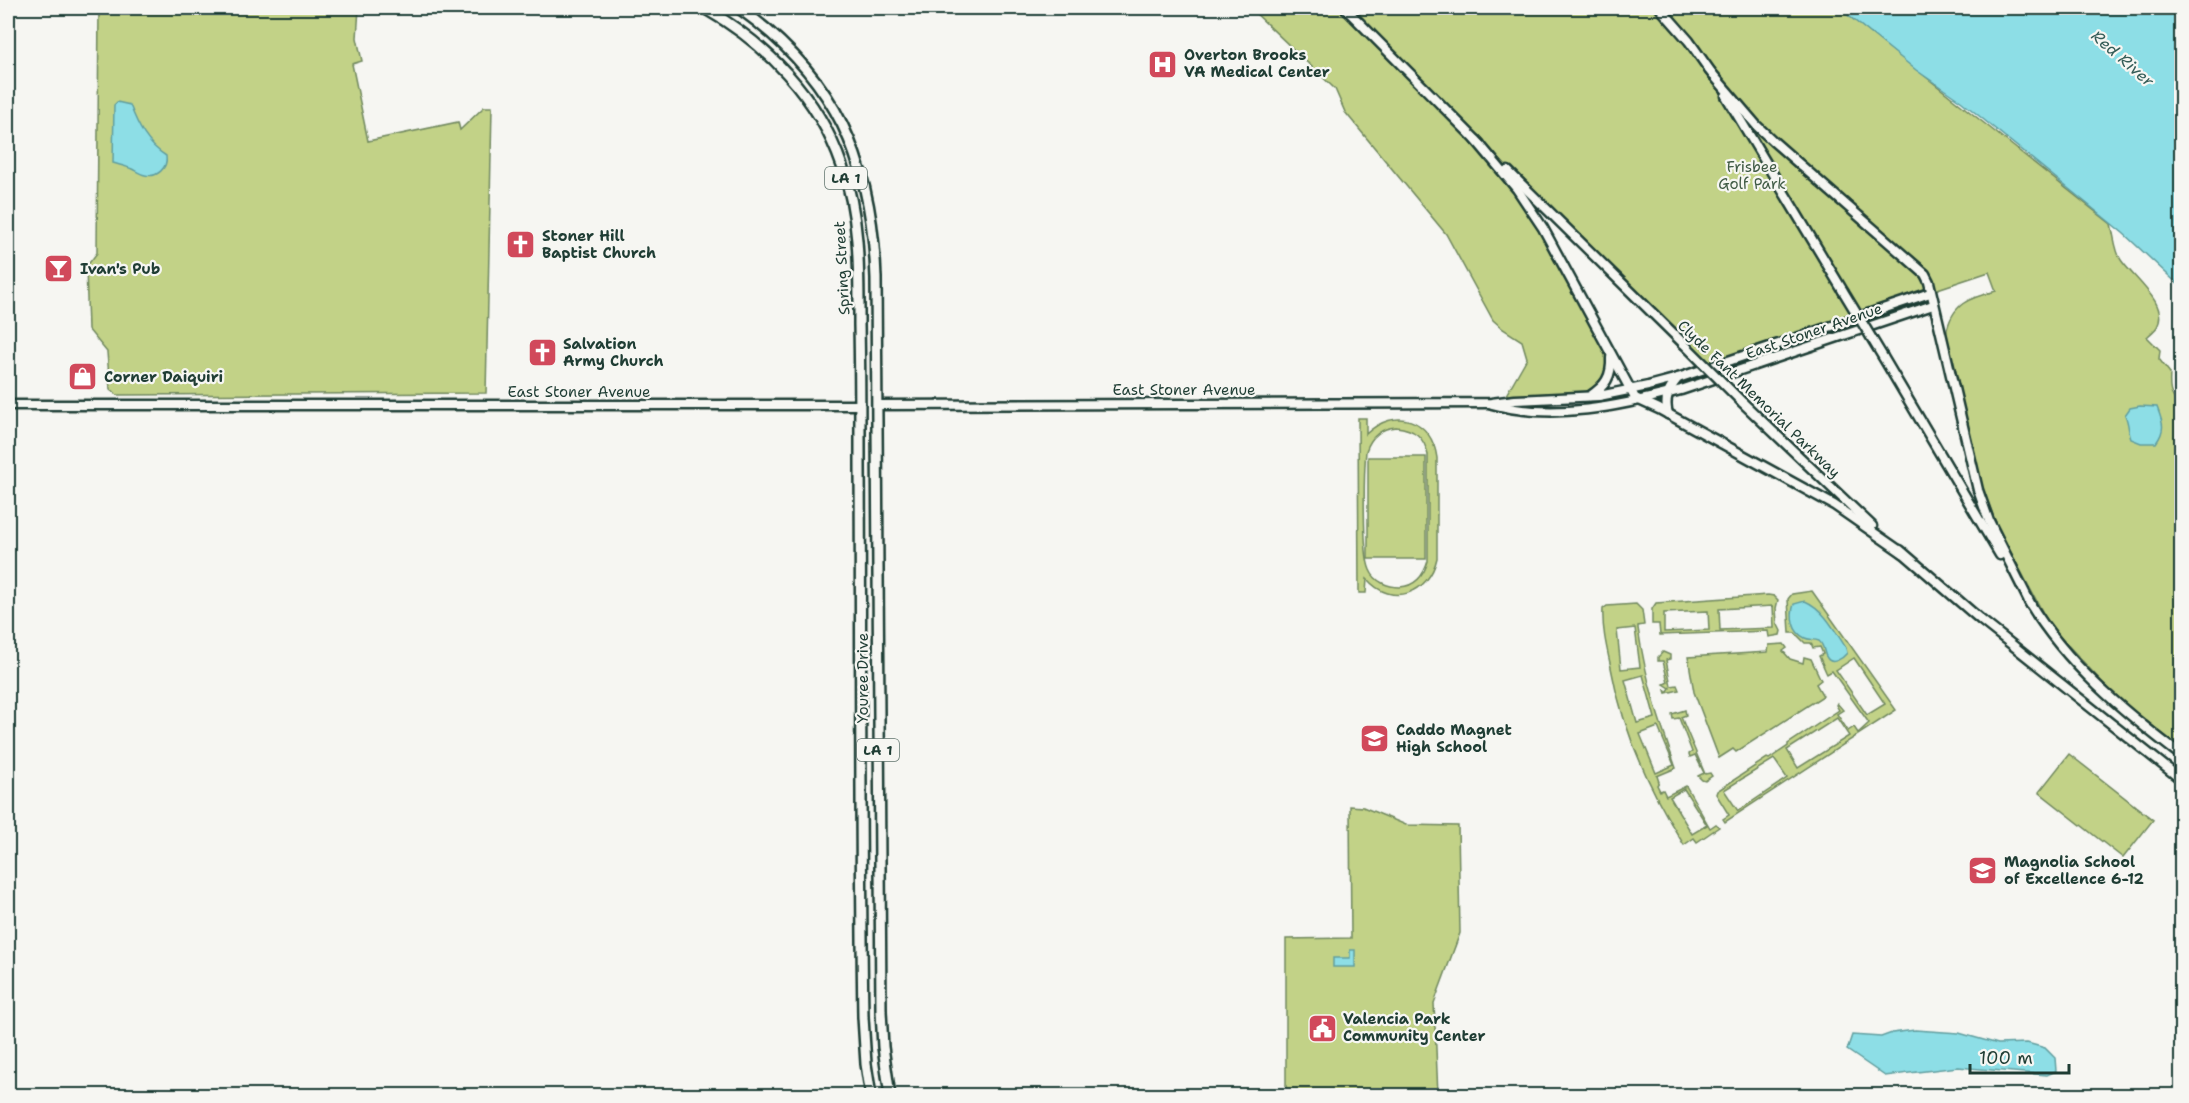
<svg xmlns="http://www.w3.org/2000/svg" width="2189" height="1103" font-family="'Shantell Sans',sans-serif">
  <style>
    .green { fill: #c2d287; stroke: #70885e; stroke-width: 1.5; fill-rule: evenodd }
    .water { fill: #8ddee6; stroke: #619e9f; stroke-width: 1.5 }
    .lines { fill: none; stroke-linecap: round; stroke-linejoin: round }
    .secondary-casing { stroke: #1f3d34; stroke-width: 13 }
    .primary-casing { stroke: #1f3d34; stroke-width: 14 }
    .secondary { stroke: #f6f6f2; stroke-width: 8 }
    .primary { stroke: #f6f6f2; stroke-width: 9 }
    .secondary-bridge-casing { stroke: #1f3d34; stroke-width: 13; stroke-linecap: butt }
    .secondary-bridge { stroke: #f6f6f2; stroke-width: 8 }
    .labels { text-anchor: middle; stroke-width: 4.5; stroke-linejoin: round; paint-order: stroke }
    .shield { fill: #f6f6f2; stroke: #60746d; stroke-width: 1.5 }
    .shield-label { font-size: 14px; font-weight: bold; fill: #1f3d34 }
    .poi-label { font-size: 15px; font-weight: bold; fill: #1f3d34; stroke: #f6f6f2; text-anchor: start }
    .park-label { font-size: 15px; fill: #405b45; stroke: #f6f6f2 }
    .street-label { font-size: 15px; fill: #1f3d34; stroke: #f6f6f2 }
    .water-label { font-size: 16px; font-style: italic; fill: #355d58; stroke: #f6f6f2 }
  </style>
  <rect width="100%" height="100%" fill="#f6f6f2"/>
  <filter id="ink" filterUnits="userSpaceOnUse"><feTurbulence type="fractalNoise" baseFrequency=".0167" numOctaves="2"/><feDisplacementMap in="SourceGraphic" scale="12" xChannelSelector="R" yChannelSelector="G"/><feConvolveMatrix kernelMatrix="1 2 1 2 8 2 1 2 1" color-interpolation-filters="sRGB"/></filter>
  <g filter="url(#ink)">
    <g class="green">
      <polygon points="99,8 359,8 357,38 362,61 352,64 368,141 458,122 460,130 484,107 492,107 486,393 117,395 110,389 107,352 88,329 86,267 97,253"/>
      <path d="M1250,8H1340C1398,67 1467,125 1516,193C1552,243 1579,302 1609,356L1605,380L1587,394L1506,395L1527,358L1522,341L1503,329L1493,320L1446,234L1345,112L1335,89Z"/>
      <path d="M1349,8H1839L2111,224C2114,235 2115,251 2121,260C2133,278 2170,304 2157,327C2155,330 2150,334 2147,337L2160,350L2159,359L2170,373C2169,388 2169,396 2181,406V748L2116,697L2050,626L1998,528L1978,476L1946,334C1952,303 1969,298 1996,291L1989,272L1705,366Z"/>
      <path d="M1358,418H1366V434C1395,406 1432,419 1437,458V558C1429,594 1392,608 1367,579L1366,593H1359ZM1396,427C1415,429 1424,437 1428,455V561C1424,575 1416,586 1400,587C1388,587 1375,582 1370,570C1362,553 1364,472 1366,451C1371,437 1381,428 1396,427Z"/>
      <rect x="1368" y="457" width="58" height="102"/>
      <path d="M1812,591L1896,710L1725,822L1723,819L1729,815L1716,794L1717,791L1767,758L1769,759L1788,746V744L1839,710L1836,705L1837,703L1843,710L1837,714L1848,731L1854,727L1858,733L1869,723L1832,671L1827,674L1826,672L1819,656L1823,654L1820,647L1813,648L1811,643H1805L1795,633H1790L1788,599L1792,594ZM1854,658L1885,704L1867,715L1836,670ZM1837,718L1849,736L1798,768L1787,750ZM1774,759L1787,778L1738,811L1724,790Z"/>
      <path d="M1768,595L1774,596L1778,600L1776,608L1777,623L1781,631L1780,635L1769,637L1768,631L1660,635L1659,624H1652V609L1656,603ZM1773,606L1774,628L1720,630L1719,609ZM1708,611L1709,630L1664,632V613Z"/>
      <path d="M1636,604L1642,610L1644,625L1638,626V628C1645,677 1659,721 1676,768L1657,776L1659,782L1657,785L1660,791L1663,790L1666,796L1686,786L1710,828L1716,824L1719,827L1697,842L1694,838L1684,845C1648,788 1622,729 1610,663C1606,645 1602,627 1603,609L1607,606ZM1635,628L1640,667L1621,669L1617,630ZM1643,675L1655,718L1637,723L1625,680ZM1658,727L1674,765L1656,773L1640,734ZM1684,789L1707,825L1692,834L1670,797Z"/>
      <polygon points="1784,644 1787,648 1783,651 1790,659 1803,663 1804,657 1811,659 1821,680 1816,684 1823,696 1736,752 1733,749 1719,758 1694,692 1688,657 1768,652 1769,645"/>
      <polygon points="1663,652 1670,655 1670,659 1666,660 1671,686 1677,685 1679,690 1666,693 1665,690 1668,691 1670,688 1664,684 1668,682 1663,661 1658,661 1658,657"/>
      <polygon points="1685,710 1686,715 1681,717 1705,774 1710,773 1712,776 1705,781 1702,780 1698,776 1704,773 1695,755 1690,757 1689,754 1692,752 1679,718 1673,719 1672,714"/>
      <polygon points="2069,754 2153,820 2123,858 2039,792"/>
      <polygon points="1350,806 1363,807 1406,825 1458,826 1460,933 1434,1003 1438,1095 1286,1095 1286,939 1351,938"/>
    </g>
    <g class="water">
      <polygon points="1839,8 2181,8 2181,287 2123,233 1962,102 1916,70"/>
      <path d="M117,102L130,105C138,126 147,144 166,156C168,168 157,178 145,175C140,174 136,171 132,169C126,166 119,165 113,163L114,105Z"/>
      <path d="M2140,406L2157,407C2163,423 2166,429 2156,443H2141L2131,439C2128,431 2129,424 2125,415L2130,408Z"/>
      <path d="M1805,601C1824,609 1835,631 1846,648L1847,653C1843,658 1832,666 1827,658C1823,653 1825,646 1819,641C1814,639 1809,640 1805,638C1792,632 1790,616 1794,604Z"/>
      <polygon points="1350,950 1355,950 1355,967 1333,967 1333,958 1350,958"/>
      <polygon points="1915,1030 1959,1033 1998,1044 2027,1043 2045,1048 2055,1058 2056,1071 2047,1075 1958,1067 1885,1076 1847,1050 1852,1035 1881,1037 1892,1033"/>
    </g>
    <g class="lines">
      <defs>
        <g id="secondary">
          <polyline points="1345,8 1480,144"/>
          <polyline points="1660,8 1689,41 1713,75"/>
          <polyline points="1709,70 1757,126 1773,141 1925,274 1929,282 1978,490 1989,521 2031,605"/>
          <polyline points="1726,96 1843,291"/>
          <polyline points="1476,140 1517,189 1543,228 1635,398 1659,409 1834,505 1903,553"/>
          <polyline points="1508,171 1684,344"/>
          <polyline points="1883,357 2000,555"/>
          <path d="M1590,396C1605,386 1612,377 1611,358"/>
          <polyline points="1742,402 1872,526"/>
          <path d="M1492,404C1553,421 1621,406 1681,390L1933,305"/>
          <polyline points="8,405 860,405"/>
          <polyline points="877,405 1491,403 1515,400 1599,396 1648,386 1678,378 1930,293"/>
          <path d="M1668,414C1664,399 1668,390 1678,378"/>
          <polyline points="1900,550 1981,620 2182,780"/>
          <path d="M2029,602C2067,665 2123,711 2182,756"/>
        </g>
        <g id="primary">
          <path d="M704,8C766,43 818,96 842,166C860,217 859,270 859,325C860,371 860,418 860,464C861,648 860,833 863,1017L866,1064L871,1096"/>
          <path d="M739,8C836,77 872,160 876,278L881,1011L883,1047L890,1096"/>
        </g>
      </defs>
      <use href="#secondary" class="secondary-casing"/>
      <use href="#primary" class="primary-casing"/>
      <use href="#secondary" class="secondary"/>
      <use href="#primary" class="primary"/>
      <defs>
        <g id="secondary-bridge">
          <polyline points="1843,291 1883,357"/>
          <polyline points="1684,344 1742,402"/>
        </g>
      </defs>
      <use href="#secondary-bridge" class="secondary-bridge-casing"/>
      <use href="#secondary-bridge" class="secondary-bridge"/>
    </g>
  </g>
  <defs>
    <symbol id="hospital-square" viewBox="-11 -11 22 22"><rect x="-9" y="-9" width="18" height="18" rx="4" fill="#d1495b" stroke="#f6f6f2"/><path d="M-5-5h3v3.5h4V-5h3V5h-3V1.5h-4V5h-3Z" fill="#fff"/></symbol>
    <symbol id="church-square" viewBox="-11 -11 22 22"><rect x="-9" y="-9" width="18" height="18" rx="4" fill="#d1495b" stroke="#f6f6f2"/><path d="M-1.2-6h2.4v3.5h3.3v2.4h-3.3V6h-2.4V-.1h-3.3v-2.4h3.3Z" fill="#fff"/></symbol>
    <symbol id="bar-square" viewBox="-11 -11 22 22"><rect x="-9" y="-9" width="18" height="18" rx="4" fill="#d1495b" stroke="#f6f6f2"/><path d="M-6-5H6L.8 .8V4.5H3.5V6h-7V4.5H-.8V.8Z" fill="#fff"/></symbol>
    <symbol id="shop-square" viewBox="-11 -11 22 22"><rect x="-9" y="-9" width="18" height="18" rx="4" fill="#d1495b" stroke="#f6f6f2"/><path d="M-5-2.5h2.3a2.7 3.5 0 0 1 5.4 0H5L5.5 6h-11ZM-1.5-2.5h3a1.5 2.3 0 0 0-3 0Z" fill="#fff"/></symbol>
    <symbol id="school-square" viewBox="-11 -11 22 22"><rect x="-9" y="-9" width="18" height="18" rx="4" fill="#d1495b" stroke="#f6f6f2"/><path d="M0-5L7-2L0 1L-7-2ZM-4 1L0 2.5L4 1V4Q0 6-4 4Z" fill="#fff"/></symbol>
    <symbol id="civic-square" viewBox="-11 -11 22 22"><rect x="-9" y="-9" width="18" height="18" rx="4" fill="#d1495b" stroke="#f6f6f2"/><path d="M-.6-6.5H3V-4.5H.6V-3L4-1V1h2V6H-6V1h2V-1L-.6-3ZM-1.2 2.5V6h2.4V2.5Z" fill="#fff"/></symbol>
  </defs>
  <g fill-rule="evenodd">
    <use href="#hospital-square" x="1146" y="48" width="33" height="33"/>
    <use href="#church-square" x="504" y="228" width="33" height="33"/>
    <use href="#bar-square" x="42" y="252" width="33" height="33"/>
    <use href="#church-square" x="526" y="336" width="33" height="33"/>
    <use href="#shop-square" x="66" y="360" width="33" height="33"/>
    <use href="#school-square" x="1358" y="722" width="33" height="33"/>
    <use href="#school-square" x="1966" y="854" width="33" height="33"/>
    <use href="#civic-square" x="1306" y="1012" width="33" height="33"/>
  </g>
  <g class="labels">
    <g class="shield">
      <rect x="825" y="167" width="42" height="22" rx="4.5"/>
      <rect x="857" y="739" width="42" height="22" rx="4.5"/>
    </g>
    <g class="shield-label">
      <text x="846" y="183">LA 1</text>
      <text x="878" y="755">LA 1</text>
    </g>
    <g class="poi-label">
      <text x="1184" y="60">Overton Brooks<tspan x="1184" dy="17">VA Medical Center</tspan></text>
      <text x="542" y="241">Stoner Hill<tspan x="542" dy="17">Baptist Church</tspan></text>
      <text x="80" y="274">Ivan's Pub</text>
      <text x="563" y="349">Salvation<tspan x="563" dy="17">Army Church</tspan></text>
      <text x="104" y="382">Corner Daiquiri</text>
      <text x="1396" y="735">Caddo Magnet<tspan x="1396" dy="17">High School</tspan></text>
      <text x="2004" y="867">Magnolia School<tspan x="2004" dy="17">of Excellence 6-12</tspan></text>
      <text x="1343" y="1024">Valencia Park<tspan x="1343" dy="17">Community Center</tspan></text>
    </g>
    <g class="park-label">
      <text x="1752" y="172">Frisbee<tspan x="1752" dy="17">Golf Park</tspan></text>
    </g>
    <g class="street-label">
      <text transform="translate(842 268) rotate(-93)" y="5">Spring Street</text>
      <text transform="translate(1814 331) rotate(-19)" y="5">East Stoner Avenue</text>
      <text x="1184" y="395">East Stoner Avenue</text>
      <text x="579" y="397">East Stoner Avenue</text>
      <text transform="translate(1759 399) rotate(44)" y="5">Clyde Fant Memorial Parkway</text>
      <text transform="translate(863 678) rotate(-90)" y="5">Youree Drive</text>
    </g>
    <g class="water-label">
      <text transform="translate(2123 58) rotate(41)" y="6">Red River</text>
    </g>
  </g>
  <rect width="2189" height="1103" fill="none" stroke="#f6f6f2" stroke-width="30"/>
  <rect x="15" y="15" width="2159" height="1073" fill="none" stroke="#1f3d34" stroke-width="2" filter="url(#ink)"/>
  <path d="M1970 1064v9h99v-9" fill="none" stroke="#1f3d34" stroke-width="3"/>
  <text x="1979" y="1064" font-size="18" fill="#1f3d34" stroke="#f6f6f2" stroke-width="4.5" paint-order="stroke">100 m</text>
</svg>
